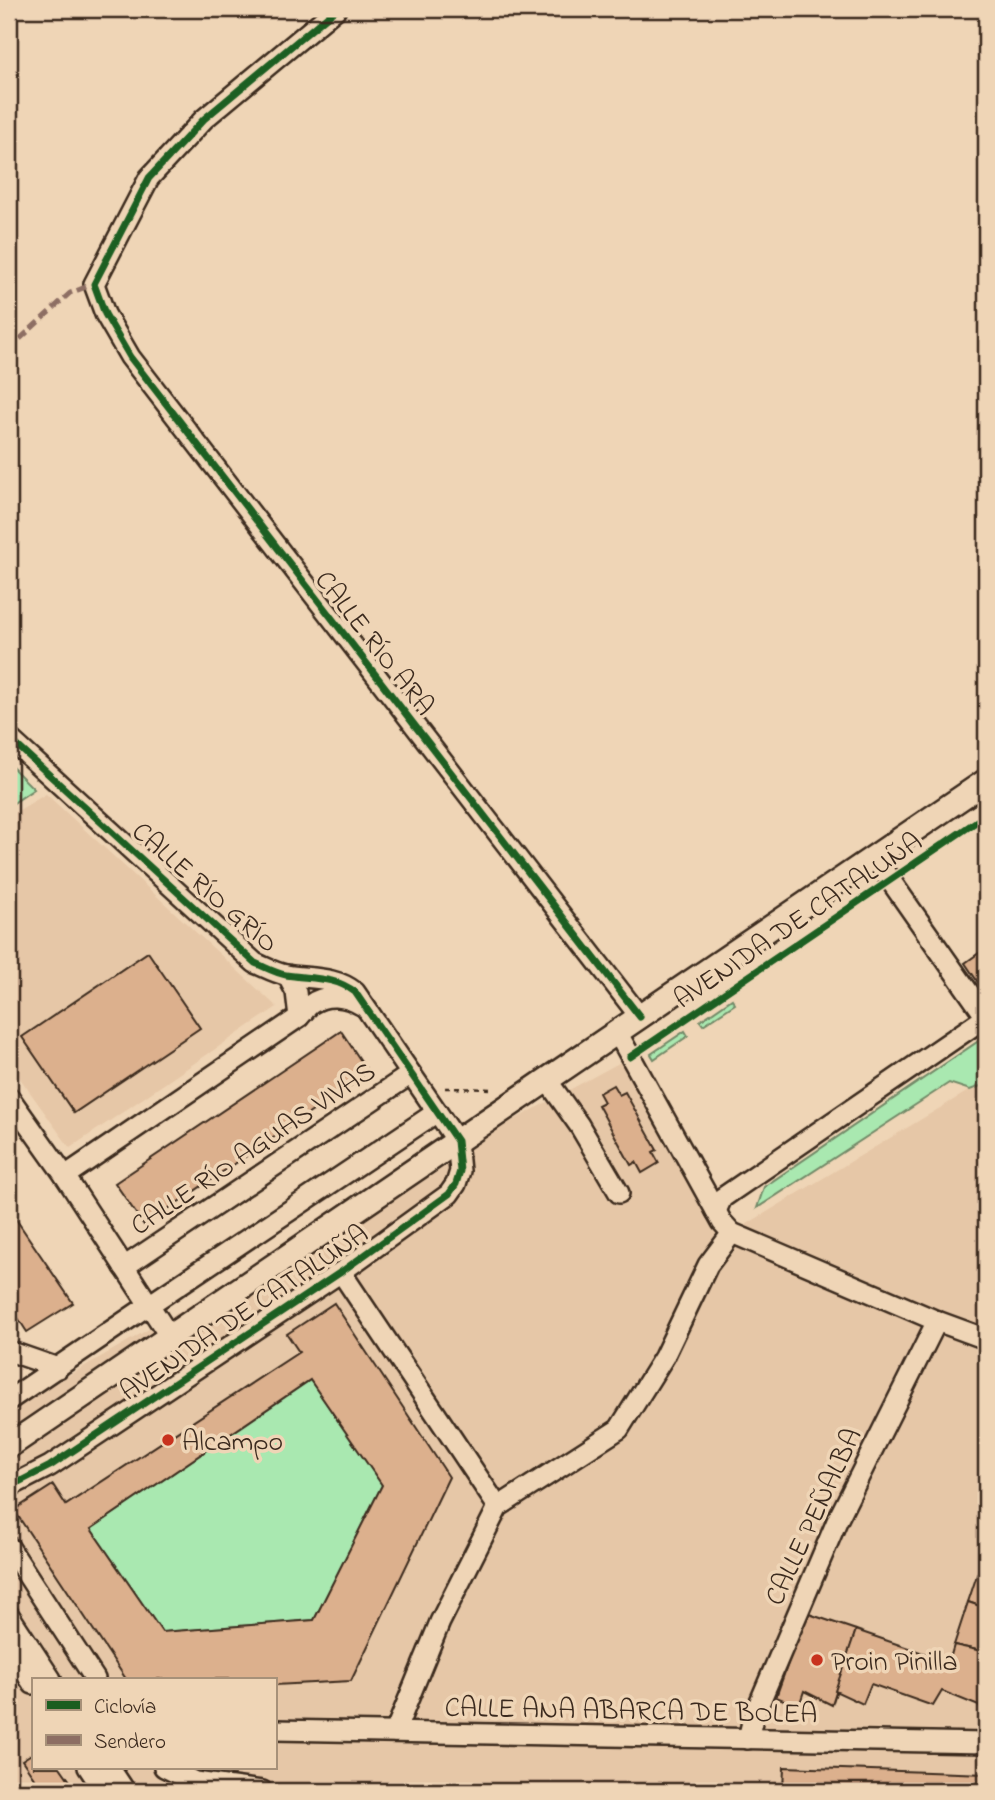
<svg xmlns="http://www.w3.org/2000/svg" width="995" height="1800" font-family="'Indie Flower',sans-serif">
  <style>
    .built { fill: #e6c7a7; fill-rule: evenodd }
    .green { fill: #a9e8b0; stroke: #728967; stroke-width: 2 }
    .building { fill: #dcb08d; stroke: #3b2a1e; stroke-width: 2; fill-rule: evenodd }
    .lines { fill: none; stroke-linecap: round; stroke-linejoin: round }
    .minor-casing { stroke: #3b2a1e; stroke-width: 24 }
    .major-casing { stroke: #3b2a1e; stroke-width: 28 }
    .path { stroke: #3b2a1e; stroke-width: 2.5; stroke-dasharray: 5 5; stroke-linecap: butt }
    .minor { stroke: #efd5b6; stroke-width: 19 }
    .major { stroke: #efd5b6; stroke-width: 23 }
    .quiet { stroke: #8d6e63; stroke-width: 5; stroke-dasharray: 10 5; stroke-linecap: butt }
    .cycleway-casing { stroke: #efd5b6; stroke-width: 11 }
    .cycleway { stroke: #1b5e20; stroke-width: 7 }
    .poi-dot { fill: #c8321e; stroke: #efd5b6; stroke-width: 2.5 }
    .labels { text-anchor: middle; stroke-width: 7; stroke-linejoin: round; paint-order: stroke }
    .street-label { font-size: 28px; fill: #3b2a1e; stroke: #efd5b6 }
    .poi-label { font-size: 28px; fill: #3b2a1e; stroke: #efd5b6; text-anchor: start }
  </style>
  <rect width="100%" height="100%" fill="#efd5b6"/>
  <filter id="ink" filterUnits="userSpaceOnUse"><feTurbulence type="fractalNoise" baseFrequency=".0143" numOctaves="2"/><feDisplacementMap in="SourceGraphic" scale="14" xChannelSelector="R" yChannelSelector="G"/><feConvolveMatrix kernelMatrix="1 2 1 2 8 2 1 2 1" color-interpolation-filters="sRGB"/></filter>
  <g filter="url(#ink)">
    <g class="built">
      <polygon points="46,794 277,1007 70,1148 9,1063 9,816"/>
      <path d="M630,1057L732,1233L970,1090L986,1084V1791H9V1410L464,1147ZM33,1679H275V1767H33Z"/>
    </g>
    <g class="green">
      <polygon points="9,764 34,789 9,806"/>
      <polygon points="732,999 735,1004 703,1025 700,1021"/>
      <polygon points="685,1031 688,1036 654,1059 651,1054"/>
      <polygon points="986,1036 986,1084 970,1090 949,1083 757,1208 764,1187"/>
      <polygon points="310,1380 382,1485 314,1620 162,1632 91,1529"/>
    </g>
    <g class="building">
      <polygon points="986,948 986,994 965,963"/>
      <polygon points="148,952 200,1028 74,1113 22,1037"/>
      <polygon points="341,1031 369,1073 144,1225 115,1183"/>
      <polygon points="613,1085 619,1095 625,1092 657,1150 653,1152 659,1163 642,1173 636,1162 631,1165 598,1105 604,1102 599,1093"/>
      <polygon points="9,1209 73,1303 27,1332 9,1304"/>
      <path d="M334,1303L449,1477L351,1681L275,1685V1679H126L14,1510L53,1485L66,1505L299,1352L287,1334ZM310,1380L382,1485L314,1620L162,1632L91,1529Z"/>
      <polygon points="982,1560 986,1561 986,1608 968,1602"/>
      <polygon points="968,1602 986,1608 986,1652 954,1645"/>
      <polygon points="806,1613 856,1630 832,1705 804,1691 799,1706 776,1697"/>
      <polygon points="856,1630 949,1662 954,1645 986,1652 986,1709 942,1691 933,1706 871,1684 863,1704 835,1691"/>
      <polygon points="33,1753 33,1767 60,1767 77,1791 43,1791 22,1760"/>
      <polygon points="784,1767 986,1774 986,1791 783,1791"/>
    </g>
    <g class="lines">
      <defs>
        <g id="minor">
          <polyline points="336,9 204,119 149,178 94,284 105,314 130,357 640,1017"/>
          <path d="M9,738L255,963C265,967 275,973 286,975C310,979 335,976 355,992L457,1141L460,1171L456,1184L449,1194L341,1272L50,1466L9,1487"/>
          <polyline points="874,857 986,1017"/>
          <polyline points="287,975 296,992 299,1017"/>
          <polyline points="617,1032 722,1222 732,1233 937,1321 986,1339"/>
          <polyline points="547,1080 579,1125 619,1193"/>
          <polyline points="9,1097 65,1176 170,1337"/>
          <path d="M65,1176L299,1017C303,1013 307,1007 311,1004C326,993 347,996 361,1005"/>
          <polyline points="716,1211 722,1198 986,1017"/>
          <polyline points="124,1267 411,1074"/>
          <polyline points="341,1272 498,1507"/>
          <polyline points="9,1351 58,1368"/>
          <polyline points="9,1400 149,1305 437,1112"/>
          <polyline points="9,1547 95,1679"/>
          <polyline points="9,1615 51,1679"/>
          <polyline points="9,1647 33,1684"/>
          <polyline points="275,1730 986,1743"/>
          <polyline points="395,1732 440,1622 498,1507 619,1429 664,1357 708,1265 732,1233"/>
          <polyline points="748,1739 753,1718 837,1521 937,1321"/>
          <polyline points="88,1767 104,1791"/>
          <polyline points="109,1767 125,1791"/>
          <polyline points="164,1767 195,1782 262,1791"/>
        </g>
        <polyline id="major" points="9,1446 986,781"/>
      </defs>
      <use href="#minor" class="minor-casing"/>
      <use href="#major" class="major-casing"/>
      <polyline class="path" points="445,1088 494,1089"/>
      <use href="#minor" class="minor"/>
      <use href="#major" class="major"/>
      <polyline class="quiet" points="9,349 70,293 94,284"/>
      <defs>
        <g id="cycleway">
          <polyline points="336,9 204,119 149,178 94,284 105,314 130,357 640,1017"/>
          <path d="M9,738L255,963C265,967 275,973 286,975C310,979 335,976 355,992L457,1141L460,1171L456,1184L449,1194L341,1272L50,1466L9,1487"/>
          <polyline points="630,1057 986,815"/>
        </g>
      </defs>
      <use href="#cycleway" class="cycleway-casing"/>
      <use href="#cycleway" class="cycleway"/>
    </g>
  </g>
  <g class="poi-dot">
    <circle cx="168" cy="1440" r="7"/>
    <circle cx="817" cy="1660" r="7"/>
  </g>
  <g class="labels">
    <g class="street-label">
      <text transform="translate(376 642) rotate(52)" y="10">CALLE RÍO ARA</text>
      <text transform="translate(206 886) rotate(41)" y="10">CALLE RÍO GRÍO</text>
      <text transform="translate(797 919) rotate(-34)" y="10">AVENIDA DE CATALUÑA</text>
      <text transform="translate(252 1147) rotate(-34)" y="10">CALLE RÍO AGUAS VIVAS</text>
      <text transform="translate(243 1311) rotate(-34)" y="10">AVENIDA DE CATALUÑA</text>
      <text transform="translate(812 1516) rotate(-65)" y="10">CALLE PEÑALBA</text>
      <text transform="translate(631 1709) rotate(1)" y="10">CALLE ANA ABARCA DE BOLEA</text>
    </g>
    <g class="poi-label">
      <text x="182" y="1450">Alcampo</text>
      <text x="831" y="1670">Proin Pinilla</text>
    </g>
  </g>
  <rect width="995" height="1800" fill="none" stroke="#efd5b6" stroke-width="35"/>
  <rect x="18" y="18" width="960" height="1765" fill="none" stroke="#3b2a1e" stroke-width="2.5" filter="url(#ink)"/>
  <rect x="32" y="1678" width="245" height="91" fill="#efd5b6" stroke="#a79179" stroke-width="2"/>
  <rect x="46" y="1700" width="35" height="10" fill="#1b5e20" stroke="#a79179" stroke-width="2"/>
  <text x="94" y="1713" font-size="21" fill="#3b2a1e">Ciclovía</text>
  <rect x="46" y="1735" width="35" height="10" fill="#8d6e63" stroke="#a79179" stroke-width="2"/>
  <text x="94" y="1748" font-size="21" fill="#3b2a1e">Sendero</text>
</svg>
